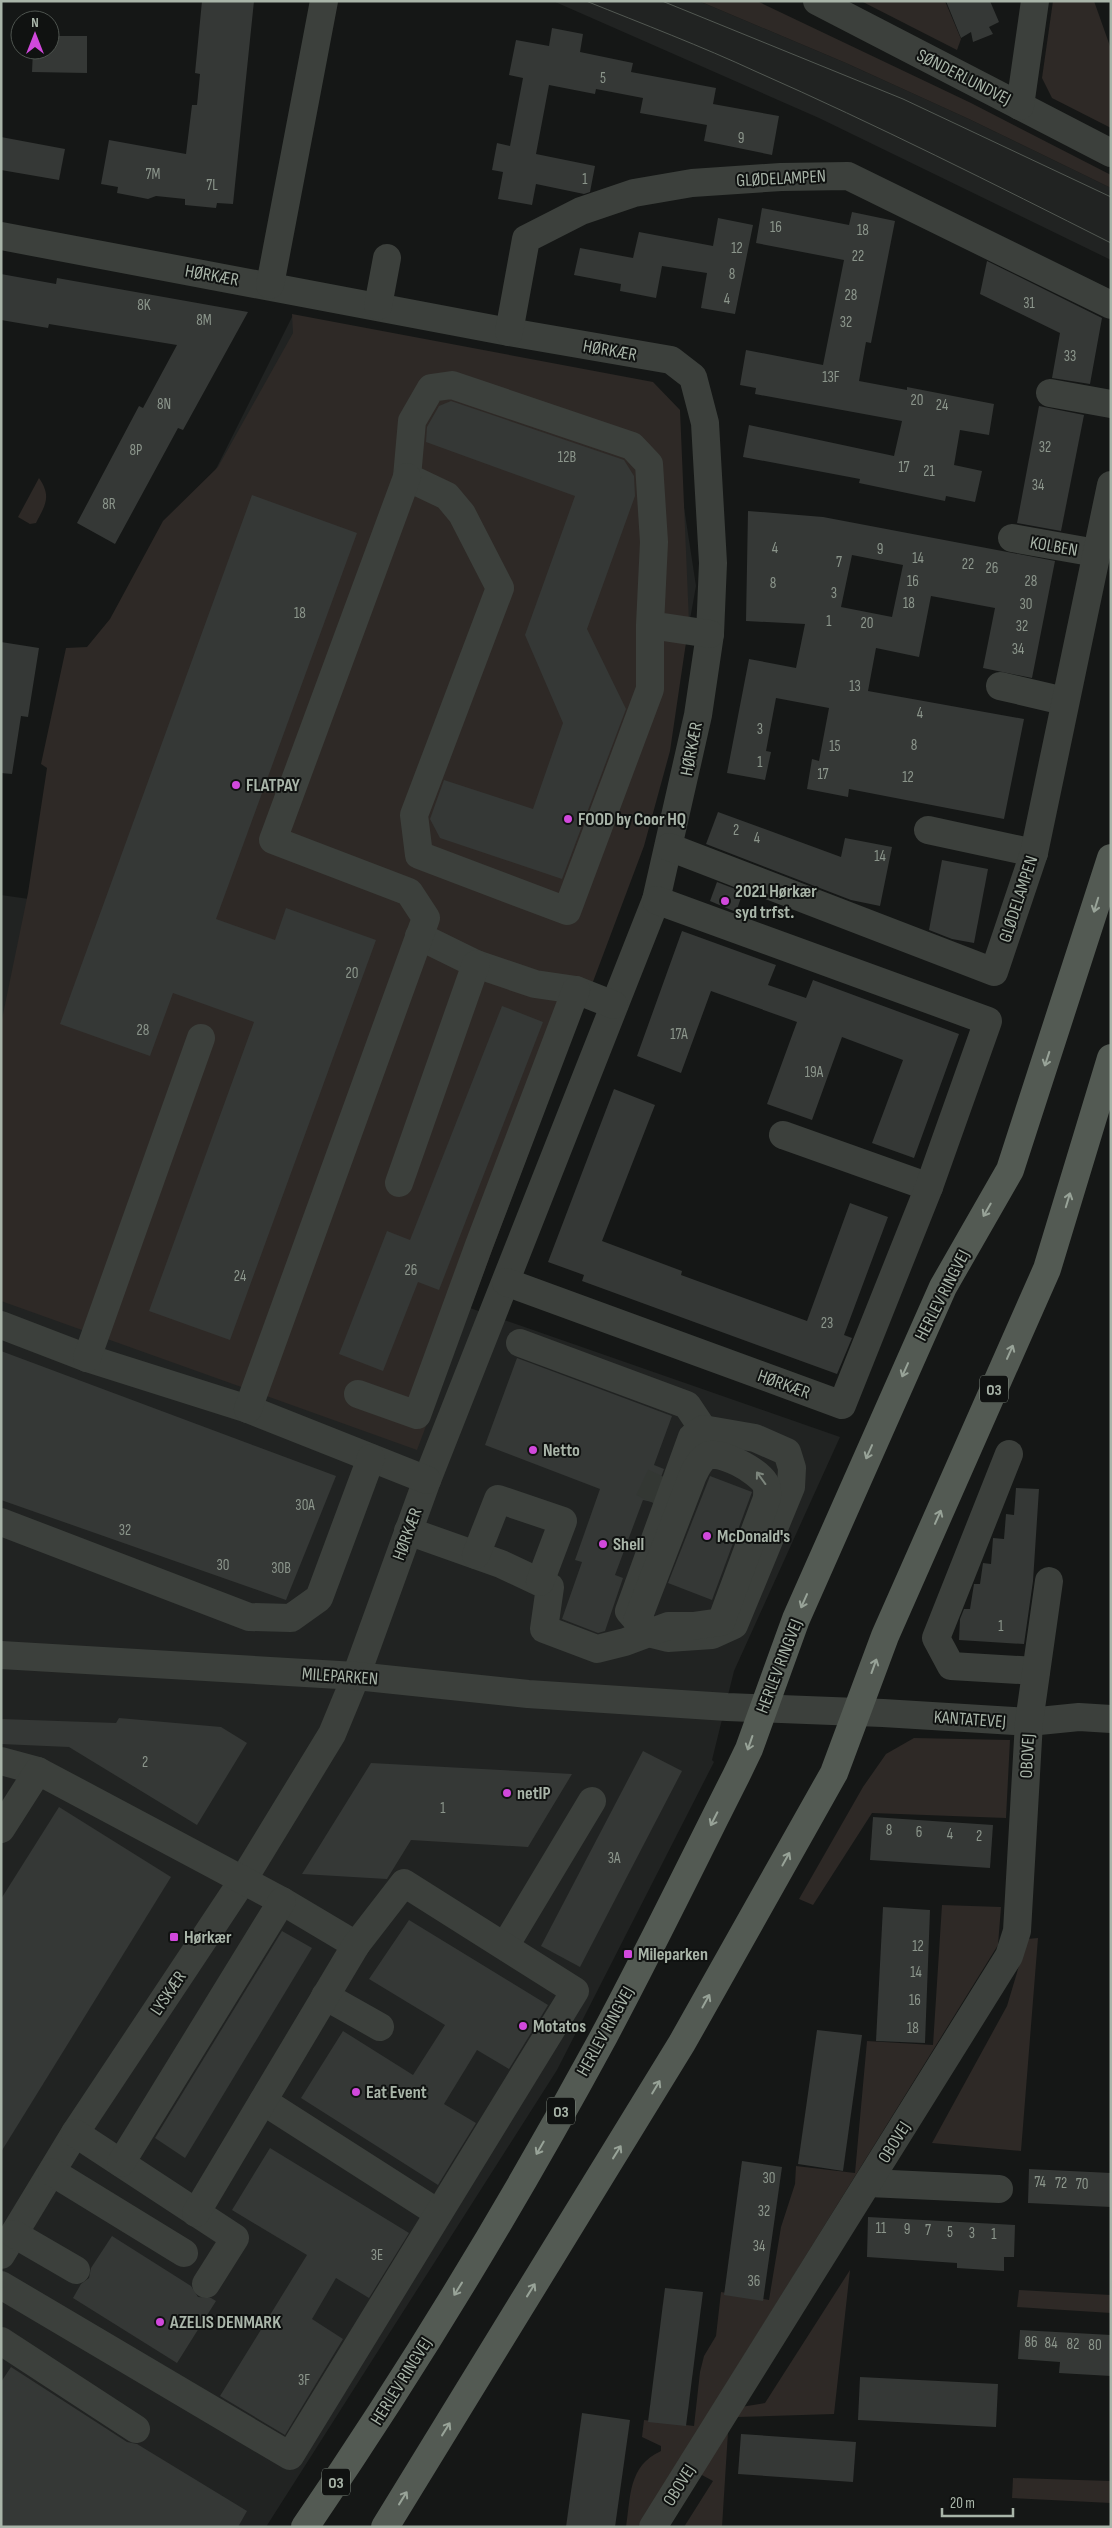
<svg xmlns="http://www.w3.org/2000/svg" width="1112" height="2528" font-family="'Sofia Sans Condensed',sans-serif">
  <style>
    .built { fill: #212322 }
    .green { fill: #2e2926 }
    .building { fill: #353836; fill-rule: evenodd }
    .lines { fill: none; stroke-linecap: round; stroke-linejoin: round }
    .minor-tunnel { stroke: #333733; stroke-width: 28; stroke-dasharray: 28 14; stroke-linecap: butt }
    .minor { stroke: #3c403c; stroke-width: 28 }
    .major { stroke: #535a53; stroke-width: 28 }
    .tram { stroke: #525852; stroke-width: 1 }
    .oneway { stroke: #98a398 }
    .oneway2 { stroke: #7d867d }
    .poi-dot { fill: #d148dc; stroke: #101211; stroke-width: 2 }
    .labels { text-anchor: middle; stroke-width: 4; stroke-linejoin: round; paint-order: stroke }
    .number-label { font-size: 15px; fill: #8c968c }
    .shield { fill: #101211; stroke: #7b847b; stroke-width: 1 }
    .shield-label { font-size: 16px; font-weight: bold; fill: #a9b5a9 }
    .street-label { font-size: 18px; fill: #a9b5a9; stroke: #101211 }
    .poi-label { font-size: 18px; font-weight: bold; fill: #a9b5a9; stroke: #101211; text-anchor: start }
  </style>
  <rect width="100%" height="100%" fill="#151716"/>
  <g class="built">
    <polygon points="553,1 699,1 846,63 969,119 1111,188 1111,260 819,118"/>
    <polygon points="292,317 667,396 696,586 675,703 470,1308 840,1437 734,1671 712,1760 714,1762 557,2070 266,2527 1,2527 1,895 36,900 170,561"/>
  </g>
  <g class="green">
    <polygon points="699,1 757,1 971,103 1111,175 1111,188 969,119 846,63"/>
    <polygon points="861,1 945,1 961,39 957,50"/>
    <polygon points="1053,1 1094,1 1111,49 1111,128 1052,98 1042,78"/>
    <polygon points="292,314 653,382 680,410 689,622 670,751 644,846 417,1450 1,1301 1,1024 28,893 47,768 41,764 66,648 87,647 110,619 163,521 218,467 293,333"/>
    <path d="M39,478C52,497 45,505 36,523L30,524L18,517Z"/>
    <polygon points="914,1738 1010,1740 1006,1818 872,1813 813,1905 799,1899 863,1787 886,1754"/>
    <path d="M942,1905L1001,1907L998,1945L638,2527H626C631,2496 628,2466 661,2451V2446L642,2437L644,2420L694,2426L700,2372L704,2356L716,2336L721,2292L769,2300L781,2227L795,2184L796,2166L855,2173L867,2041L933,2045Z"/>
    <polygon points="1038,1938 1021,2151 932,2143 1007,2006 1027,1939"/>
    <polygon points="850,2270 834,2414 736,2417 741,2407 765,2403"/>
    <polygon points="1019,2290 1111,2295 1111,2313 1017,2307"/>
    <polygon points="728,2432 722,2527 684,2527 713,2481 700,2474"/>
    <polygon points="1013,2478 1111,2481 1111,2503 1012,2498"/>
  </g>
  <g class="building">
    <polygon points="202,1 254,1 233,204 217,203 216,208 185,205 185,199 156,196 148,199 117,193 118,187 101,184 109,140 186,154 192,105 197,105 200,74 195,73"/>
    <polygon points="946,1 990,1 999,22 989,27 993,34 973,42 971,32 961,38"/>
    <polygon points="552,28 583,34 580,52 633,63 631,72 716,88 713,104 779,116 772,155 704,141 707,125 640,113 643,98 596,89 595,94 549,85 536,154 595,166 590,192 584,194 536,184 532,205 498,199 503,172 492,170 497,143 510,146 523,78 509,75 516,40 549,46"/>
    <polygon points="50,36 87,36 87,73 32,72 33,50 50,50"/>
    <polygon points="1,137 65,149 59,180 1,170"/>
    <polygon points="762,208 849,225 852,212 895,221 871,343 866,342 859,381 907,390 907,387 994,404 989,435 960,430 954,465 982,471 975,502 946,496 945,501 859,483 860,479 743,457 749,425 894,456 902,421 755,394 756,388 740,385 746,350 823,365 844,260 756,243"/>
    <polygon points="718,218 753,225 735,314 701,308 707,273 662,266 656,298 620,291 621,284 574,275 580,248 633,258 639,232 713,246"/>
    <polygon points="987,261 1102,318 1090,384 1052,378 1060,333 980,294"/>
    <polygon points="1,274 56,284 57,278 248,312 183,430 178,428 115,544 77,523 139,406 143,408 177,345 49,324 48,328 1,320"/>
    <polygon points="451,401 624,460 634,476 635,496 587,629 626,709 562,879 440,838 430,819 444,780 533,809 563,723 525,635 575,496 426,442 427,427 439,406"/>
    <polygon points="1039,406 1084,415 1061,531 1017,523"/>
    <polygon points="252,495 357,533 216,919 275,940 286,908 376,940 230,1340 149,1311 254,1022 173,993 150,1056 60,1024"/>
    <path d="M748,511L823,517L1055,561L1032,678L983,668L995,608L931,596L919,657L876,648L868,691L1024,719L1004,819L849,789L848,797L807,789L812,759L819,761L829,708L776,698L766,751L771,752L765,780L727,773L749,659L796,668L805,624L746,621ZM852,555L903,565L892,617L841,607Z"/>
    <polygon points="1,642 39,648 28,717 21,716 12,774 1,773"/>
    <polygon points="718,812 841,857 845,838 892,847 880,906 851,900 706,844"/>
    <polygon points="942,860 988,869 974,943 952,939 929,930"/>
    <polygon points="717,882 743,892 736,912 710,901"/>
    <polygon points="682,931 776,965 768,985 806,998 813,980 959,1034 914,1158 872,1143 903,1060 842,1037 812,1120 767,1104 797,1022 711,991 681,1073 637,1056"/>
    <polygon points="502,1006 543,1022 439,1290 418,1282 383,1371 339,1354 387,1231 410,1240"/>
    <polygon points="614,1089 655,1105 602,1241 682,1271 681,1275 807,1321 850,1203 888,1217 844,1335 852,1338 837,1374 582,1281 584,1275 548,1262"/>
    <polygon points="1,1351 336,1476 286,1600 1,1500"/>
    <polygon points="517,1358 672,1416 654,1465 664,1469 652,1502 643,1500 615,1575 623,1578 605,1631 598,1633 562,1619 582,1562 575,1560 600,1489 485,1445"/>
    <polygon points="710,1476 752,1492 712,1600 668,1583"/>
    <polygon points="1016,1488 1039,1489 1033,1581 1024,1644 959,1640 960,1619 964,1609 970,1609 974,1584 980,1584 983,1563 991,1564 993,1538 1004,1539 1006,1514 1014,1515"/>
    <polygon points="119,1718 221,1727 247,1743 197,1825 69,1747 1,1744 1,1719 116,1723"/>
    <polygon points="643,1751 682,1771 580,1967 541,1946"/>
    <polygon points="371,1763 572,1774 528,1847 411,1840 387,1879 302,1874"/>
    <polygon points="59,1807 171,1877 1,2152 1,1899"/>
    <polygon points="873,1817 993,1825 990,1868 870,1860"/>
    <polygon points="883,1907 930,1910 925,2043 876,2041"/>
    <polygon points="409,1920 548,2005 509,2069 477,2050 444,2104 476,2123 438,2185 301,2098 343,2031 413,2075 445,2025 369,1979"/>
    <polygon points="282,1931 312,1948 185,2158 155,2138"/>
    <polygon points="817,2030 862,2035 843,2171 798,2164"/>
    <polygon points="270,2148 409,2233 369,2298 336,2278 312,2319 343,2339 285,2435 220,2396 307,2255 232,2210"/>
    <polygon points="742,2161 782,2167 763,2301 724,2295"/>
    <polygon points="1029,2169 1111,2173 1111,2207 1028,2203"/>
    <polygon points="868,2217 1015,2225 1014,2257 1004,2257 1004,2271 957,2268 957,2263 867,2257"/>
    <polygon points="112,2236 191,2286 198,2297 211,2298 216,2301 177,2363 73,2298 81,2284 89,2278 91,2268"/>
    <polygon points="665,2288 703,2292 686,2426 648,2422"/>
    <polygon points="1020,2330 1111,2335 1111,2376 1059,2373 1060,2362 1018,2359"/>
    <polygon points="11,2367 127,2442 137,2444 247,2511 238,2527 1,2527 1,2382"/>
    <polygon points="860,2377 998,2384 996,2427 858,2420"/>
    <polygon points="582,2413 630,2420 615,2527 566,2527"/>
    <polygon points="741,2434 856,2442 853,2482 738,2474"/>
  </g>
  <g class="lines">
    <polyline class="minor-tunnel" points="649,1501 664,1469"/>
    <g class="minor">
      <polyline points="817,1 1111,153"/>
      <polyline points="1020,106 1035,1"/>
      <polyline points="1,236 509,332 671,360 693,377 705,423 713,563 710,634 698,715 656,900 427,1480 356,1676 332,1734 243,1880 75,2133 1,2255"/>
      <polyline points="270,285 324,1"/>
      <polyline points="378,306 387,258"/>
      <polyline points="509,332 526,239 581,211 634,193 692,183 781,177 848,176 1111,305"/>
      <polyline points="1050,393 1111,404"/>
      <polyline points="1012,538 1096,553"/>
      <polyline points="650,625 650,689 567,911 419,855 414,815 500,588 462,514 447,496 407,477 412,421 431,388 452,385 632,446 649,464 654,542 650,625 710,634"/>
      <polyline points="1000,686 1064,701"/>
      <polyline points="928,830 1034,853"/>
      <polyline points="669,847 994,972 1034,853 1111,485"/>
      <polyline points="419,936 476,964 535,984 576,990 614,1005"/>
      <polyline points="783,1135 929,1187"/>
      <polyline points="399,1183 476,964"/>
      <polyline points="506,1282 842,1405 929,1187 988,1021 656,900"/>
      <polyline points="1,1325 87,1358 248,1409 427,1480"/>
      <polyline points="520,1343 687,1405 703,1429"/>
      <polyline points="87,1358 201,1038"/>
      <polyline points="358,1394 417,1415 479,1245 576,990"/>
      <polyline points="248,1409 426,918 409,892 273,840 407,477"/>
      <polygon points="703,1429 755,1438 787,1452 792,1468 791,1487 734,1625 712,1635 668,1638 648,1633 629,1611 692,1437"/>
      <polyline points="1009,1454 936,1638 951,1666 1036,1671"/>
      <polyline points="1,1522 249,1617 291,1618 319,1598 371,1458"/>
      <path d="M408,1531L501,1564L550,1587L544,1629L597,1649L625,1642L668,1626H693L721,1622L767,1498C767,1492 768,1488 765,1483C758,1471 719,1449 707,1456C700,1460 696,1469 693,1475L637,1621"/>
      <polyline points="476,1555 498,1499 563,1521 540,1582"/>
      <polyline points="1,1655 356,1676 528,1694 727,1707 883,1713 1029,1722 1079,1717 1111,1719"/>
      <polyline points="1,1761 38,1771"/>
      <polyline points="1,1829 38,1771 282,1901 356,1945"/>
      <polyline points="505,1946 592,1801"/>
      <polyline points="325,1996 380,2027"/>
      <polyline points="263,2101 438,2213"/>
      <polyline points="75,2133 235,2238 206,2284"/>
      <polyline points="121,2163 282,1901"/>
      <polyline points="52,2172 184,2253"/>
      <polyline points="869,2183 999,2189"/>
      <polyline points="14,2234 76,2270"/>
      <polyline points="1,2285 290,2456 575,1991 404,1883 356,1945 196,2213"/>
      <polyline points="1,2341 136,2429"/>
      <polyline points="653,2527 1009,1956 1017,1931 1029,1722 1049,1581"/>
    </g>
    <g class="major">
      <path d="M305,2527C413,2369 513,2204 604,2036C650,1950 692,1863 736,1776L749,1749L796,1619L943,1287L1010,1170L1111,858"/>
      <polyline points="385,2527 682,2043 834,1773 885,1636 1047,1269 1111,1058"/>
    </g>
    <g class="tram">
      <path d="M586,1C643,24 701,46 757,72C877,125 994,184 1111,243"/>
      <polyline points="662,1 903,99 1111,197"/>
    </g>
  </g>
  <defs><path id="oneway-shaft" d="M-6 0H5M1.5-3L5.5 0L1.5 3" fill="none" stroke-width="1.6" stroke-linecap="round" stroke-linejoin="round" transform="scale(1.25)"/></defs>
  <g class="oneway">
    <use href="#oneway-shaft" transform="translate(1096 905) rotate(107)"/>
    <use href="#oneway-shaft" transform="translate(1047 1059) rotate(108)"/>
    <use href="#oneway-shaft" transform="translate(1068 1200) rotate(-73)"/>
    <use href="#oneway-shaft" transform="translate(987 1210) rotate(120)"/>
    <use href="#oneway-shaft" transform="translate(1010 1352) rotate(-66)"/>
    <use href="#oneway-shaft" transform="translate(905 1370) rotate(114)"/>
    <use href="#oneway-shaft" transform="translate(869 1452) rotate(114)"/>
    <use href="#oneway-shaft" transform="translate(938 1517) rotate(-66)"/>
    <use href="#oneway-shaft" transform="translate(804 1601) rotate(114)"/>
    <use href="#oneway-shaft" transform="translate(874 1666) rotate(-70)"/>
    <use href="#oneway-shaft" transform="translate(750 1743) rotate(109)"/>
    <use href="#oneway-shaft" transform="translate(714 1819) rotate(117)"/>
    <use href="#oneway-shaft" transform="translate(786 1859) rotate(-61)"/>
    <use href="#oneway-shaft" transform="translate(706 2001) rotate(-61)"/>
    <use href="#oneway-shaft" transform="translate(656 2087) rotate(-59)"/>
    <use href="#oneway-shaft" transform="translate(540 2148) rotate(120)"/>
    <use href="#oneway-shaft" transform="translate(617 2152) rotate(-58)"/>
    <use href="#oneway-shaft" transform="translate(458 2289) rotate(122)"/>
    <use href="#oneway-shaft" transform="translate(531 2290) rotate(-58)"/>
    <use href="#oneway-shaft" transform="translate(446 2429) rotate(-58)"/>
    <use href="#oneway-shaft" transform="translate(403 2498) rotate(-58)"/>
  </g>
  <use class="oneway2" href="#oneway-shaft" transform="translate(761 1478) rotate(-126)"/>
  <g class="poi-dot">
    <circle cx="236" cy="785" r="5"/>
    <circle cx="568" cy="819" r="5"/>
    <circle cx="725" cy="901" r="5"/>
    <circle cx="533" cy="1450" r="5"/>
    <circle cx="707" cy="1536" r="5"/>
    <circle cx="603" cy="1544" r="5"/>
    <circle cx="507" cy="1793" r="5"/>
    <rect x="169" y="1932" width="10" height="10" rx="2.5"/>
    <rect x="623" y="1949" width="10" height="10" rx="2.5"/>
    <circle cx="523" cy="2026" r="5"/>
    <circle cx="356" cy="2092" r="5"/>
    <circle cx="160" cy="2322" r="5"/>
  </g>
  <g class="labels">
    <g class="number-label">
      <text x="603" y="83">5</text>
      <text x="741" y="143">9</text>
      <text x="153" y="179">7M</text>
      <text x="585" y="184">1</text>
      <text x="212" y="190">7L</text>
      <text x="776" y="232">16</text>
      <text x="863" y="235">18</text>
      <text x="737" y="253">12</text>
      <text x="858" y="261">22</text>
      <text x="732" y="279">8</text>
      <text x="851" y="300">28</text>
      <text x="727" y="304">4</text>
      <text x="1029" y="308">31</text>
      <text x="144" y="310">8K</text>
      <text x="204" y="325">8M</text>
      <text x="846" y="327">32</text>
      <text x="1070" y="361">33</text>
      <text x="831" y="382">13F</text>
      <text x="917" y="405">20</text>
      <text x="164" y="409">8N</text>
      <text x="942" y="410">24</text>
      <text x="1045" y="452">32</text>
      <text x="136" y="455">8P</text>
      <text x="567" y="462">12B</text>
      <text x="904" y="472">17</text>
      <text x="929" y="476">21</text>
      <text x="1038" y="490">34</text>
      <text x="109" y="509">8R</text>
      <text x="775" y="553">4</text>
      <text x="880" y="554">9</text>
      <text x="918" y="563">14</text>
      <text x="839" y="567">7</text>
      <text x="968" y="569">22</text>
      <text x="992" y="573">26</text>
      <text x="913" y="586">16</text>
      <text x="1031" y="586">28</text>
      <text x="773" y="588">8</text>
      <text x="834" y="598">3</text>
      <text x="909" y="608">18</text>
      <text x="1026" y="609">30</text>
      <text x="300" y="618">18</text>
      <text x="829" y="626">1</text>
      <text x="867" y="628">20</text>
      <text x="1022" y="631">32</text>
      <text x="1018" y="654">34</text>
      <text x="855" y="691">13</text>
      <text x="920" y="718">4</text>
      <text x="760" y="734">3</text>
      <text x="914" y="750">8</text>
      <text x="835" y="751">15</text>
      <text x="760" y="767">1</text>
      <text x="823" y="779">17</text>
      <text x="908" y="782">12</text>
      <text x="736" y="835">2</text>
      <text x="757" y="843">4</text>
      <text x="880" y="861">14</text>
      <text x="352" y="978">20</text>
      <text x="143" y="1035">28</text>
      <text x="679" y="1039">17A</text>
      <text x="814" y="1077">19A</text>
      <text x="411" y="1275">26</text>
      <text x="240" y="1281">24</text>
      <text x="827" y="1328">23</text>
      <text x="305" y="1510">30A</text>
      <text x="125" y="1535">32</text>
      <text x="223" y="1570">30</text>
      <text x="281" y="1573">30B</text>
      <text x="1001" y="1631">1</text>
      <text x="145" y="1767">2</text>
      <text x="443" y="1813">1</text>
      <text x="889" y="1835">8</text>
      <text x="919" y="1837">6</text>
      <text x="950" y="1839">4</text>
      <text x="979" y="1841">2</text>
      <text x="614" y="1863">3A</text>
      <text x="918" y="1951">12</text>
      <text x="916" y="1977">14</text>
      <text x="915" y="2005">16</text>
      <text x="913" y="2033">18</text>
      <text x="769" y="2183">30</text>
      <text x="1040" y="2187">74</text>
      <text x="1061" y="2188">72</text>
      <text x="1082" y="2189">70</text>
      <text x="764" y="2216">32</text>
      <text x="881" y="2233">11</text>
      <text x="907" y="2234">9</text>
      <text x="928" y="2235">7</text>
      <text x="950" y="2237">5</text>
      <text x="972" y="2238">3</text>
      <text x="994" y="2239">1</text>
      <text x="759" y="2251">34</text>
      <text x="377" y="2260">3E</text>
      <text x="754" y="2286">36</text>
      <text x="1031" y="2347">86</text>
      <text x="1051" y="2348">84</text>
      <text x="1073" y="2349">82</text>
      <text x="1095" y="2350">80</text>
      <text x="304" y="2385">3F</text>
    </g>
    <g class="shield">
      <rect x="980" y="1375.5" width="28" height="27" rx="4"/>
      <rect x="547" y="2097.5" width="28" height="27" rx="4"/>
      <rect x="322" y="2468.5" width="28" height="27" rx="4"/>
    </g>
    <g class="shield-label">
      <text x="994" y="1395">O3</text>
      <text x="561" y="2117">O3</text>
      <text x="336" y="2488">O3</text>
    </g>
    <g class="street-label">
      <text transform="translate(964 77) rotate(27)" y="6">SØNDERLUNDVEJ</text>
      <text transform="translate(781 178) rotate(-3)" y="6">GLØDELAMPEN</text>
      <text transform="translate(212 275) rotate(10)" y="6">HØRKÆR</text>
      <text transform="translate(610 350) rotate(10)" y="6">HØRKÆR</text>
      <text transform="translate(1054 546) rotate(10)" y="6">KOLBEN</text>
      <text transform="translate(691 749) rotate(-79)" y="6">HØRKÆR</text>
      <text transform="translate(1018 899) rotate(-72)" y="6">GLØDELAMPEN</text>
      <text transform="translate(942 1295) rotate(-63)" y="6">HERLEV RINGVEJ</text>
      <text transform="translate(784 1384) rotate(20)" y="6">HØRKÆR</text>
      <text transform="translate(407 1534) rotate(-70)" y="6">HØRKÆR</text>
      <text transform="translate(779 1666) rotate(-69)" y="6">HERLEV RINGVEJ</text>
      <text transform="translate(340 1676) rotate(4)" y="6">MILEPARKEN</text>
      <text transform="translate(970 1719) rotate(4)" y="6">KANTATEVEJ</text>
      <text transform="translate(1027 1756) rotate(-87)" y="6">OBOVEJ</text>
      <text transform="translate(168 1993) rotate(-56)" y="6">LYSKÆR</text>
      <text transform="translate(605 2031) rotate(-61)" y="6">HERLEV RINGVEJ</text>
      <text transform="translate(894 2142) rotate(-58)" y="6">OBOVEJ</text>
      <text transform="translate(401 2381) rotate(-58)" y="6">HERLEV RINGVEJ</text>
      <text transform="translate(679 2485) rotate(-58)" y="6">OBOVEJ</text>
    </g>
    <g class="poi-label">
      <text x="246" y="791">FLATPAY</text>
      <text x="578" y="825">FOOD by Coor HQ</text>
      <text x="735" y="897">2021 Hørkær<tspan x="735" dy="21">syd trfst.</tspan></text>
      <text x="543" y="1456">Netto</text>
      <text x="717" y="1542">McDonald's</text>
      <text x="613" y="1550">Shell</text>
      <text x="517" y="1799">netIP</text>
      <text x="184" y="1943">Hørkær</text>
      <text x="638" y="1960">Mileparken</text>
      <text x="533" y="2032">Motatos</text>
      <text x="366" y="2098">Eat Event</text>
      <text x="170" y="2328">AZELIS DENMARK</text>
    </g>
  </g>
  <rect width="1112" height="2528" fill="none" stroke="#a9b5a9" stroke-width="5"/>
  <g transform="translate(35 35)"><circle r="24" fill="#101211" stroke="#4d534e"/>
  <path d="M0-4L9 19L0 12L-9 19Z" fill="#d148dc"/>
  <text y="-8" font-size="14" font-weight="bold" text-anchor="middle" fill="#a9b5a9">N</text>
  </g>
  <path d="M942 2508v8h71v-8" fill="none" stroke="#a9b5a9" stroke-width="2.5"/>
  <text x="950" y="2508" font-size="15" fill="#a9b5a9" stroke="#101211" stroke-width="4" paint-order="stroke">20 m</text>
</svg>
